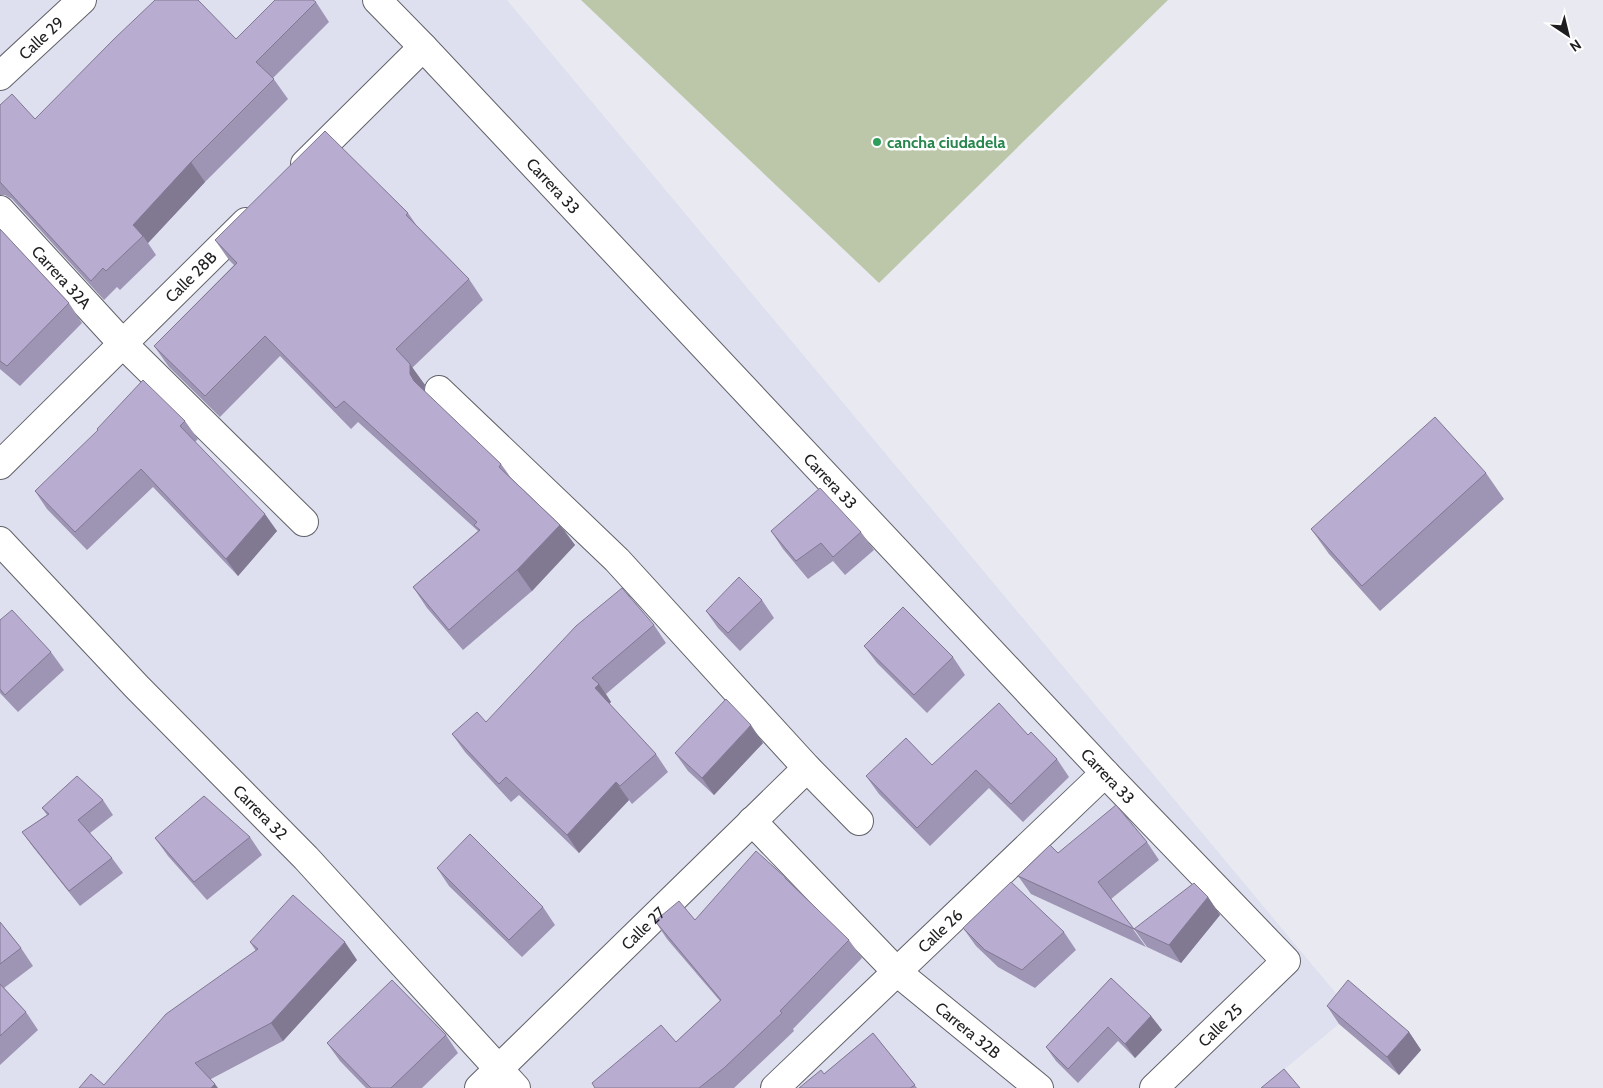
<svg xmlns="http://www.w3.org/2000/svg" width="1603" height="1088" font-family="Cabin,sans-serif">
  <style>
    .built { fill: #dee0ef }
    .grass { fill: #bcc7aa }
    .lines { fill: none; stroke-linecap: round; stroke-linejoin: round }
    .street-casing { stroke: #616269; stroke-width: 30 }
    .street { stroke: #fff; stroke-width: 28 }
    .wall { fill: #9e94b4 }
    .shaded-wall { fill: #817892 }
    .building { fill: #b8acd1; stroke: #817892 }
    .leisure-dot { fill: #2e9e5b; stroke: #fff; stroke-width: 2 }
    .labels { text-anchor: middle; stroke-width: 5; stroke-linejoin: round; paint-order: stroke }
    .street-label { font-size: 16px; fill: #1e1e21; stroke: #fff }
    .leisure-label { font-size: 16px; font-weight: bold; fill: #27864d; stroke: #fff; text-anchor: start }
  </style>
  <rect width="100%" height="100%" fill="#e9eaf1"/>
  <polygon class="built" points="0,0 507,0 1350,1010 1339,1024 1262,1088 0,1088"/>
  <polygon class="grass" points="581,0 1168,0 879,283"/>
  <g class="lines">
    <defs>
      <g id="street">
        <path id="s1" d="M377,0L423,47L1105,773L1286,961L1154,1088"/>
        <path id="s2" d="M0,76L82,0"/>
        <polyline points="305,164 423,47"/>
        <path id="s3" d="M0,210L123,344L304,522"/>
        <polyline points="439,390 617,560 807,768 859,821"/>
        <path id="s4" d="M0,465L246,222"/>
        <path id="s5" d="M0,541L137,687L306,858L516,1088"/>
        <path id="s6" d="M752,821L897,972L1039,1088"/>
        <path id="s7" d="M479,1088L807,768"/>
        <path id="s8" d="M775,1088L1105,773"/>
      </g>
    </defs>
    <use href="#street" class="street-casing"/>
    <use href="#street" class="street"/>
  </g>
  <g class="wall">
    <polygon points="316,2 329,22 273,78 288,99 205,182 148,243 156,255 120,290 117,287 104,300 12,199 5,195 0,195 0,105 35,119 236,39"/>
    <polygon points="408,213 417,226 469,279 483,300 412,368 425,385 424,391 501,464 511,478 560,525 575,545 532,591 463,650 427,608 413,587 478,531 358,422 351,429 280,356 220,417 169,367 154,346 234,265 229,260 215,240"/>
    <polygon points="0,229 69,303 82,323 20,386 0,369"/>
    <polygon points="185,421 198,439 195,442 277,531 238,576 153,487 87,550 47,509 35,491"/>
    <polygon points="1486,473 1504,499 1380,611 1329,554 1311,529"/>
    <polygon points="771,531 861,532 874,550 845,575 833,561 808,579 783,549"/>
    <polygon points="762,600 774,618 740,651 718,628 706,611"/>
    <polygon points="0,620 51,652 64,670 18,712 0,693"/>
    <polygon points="654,625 666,643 606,694 611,702 609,704 656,754 668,772 632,804 629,800 579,853 519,795 511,802 465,752 452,734 486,722"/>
    <polygon points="864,646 953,657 965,675 927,713 877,663"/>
    <polygon points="1028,735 1057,759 1069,777 1023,822 989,788 930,846 879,794 866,776 932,765"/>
    <polygon points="763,743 714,795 688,771 675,753"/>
    <polygon points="103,800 113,815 90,833 112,858 123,873 80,906 33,847 22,832 47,815 42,808"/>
    <polygon points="250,837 262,855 207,900 168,856 155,838"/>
    <polygon points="1147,842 1159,860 1111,899 1146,947 1031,894 1018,876 1058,853"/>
    <polygon points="437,868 543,907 555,925 522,957 449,886"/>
    <polygon points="785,877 789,882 849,940 862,958 793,1029 794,1031 734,1088 595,1088 676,1042 720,1001 667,939 655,921 695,920"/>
    <polygon points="1208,897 1220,915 1181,963 1147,947 1134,929"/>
    <polygon points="0,922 21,948 33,966 4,988 26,1012 38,1030 0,1065"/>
    <polygon points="963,928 1064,932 1076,950 1035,988 998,967 976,946"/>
    <polygon points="250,942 357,960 283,1041 211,1079 104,1085 256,951"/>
    <polygon points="1111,978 1151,1016 1162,1030 1135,1058 1118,1041 1078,1083 1056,1061 1046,1047"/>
    <polygon points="1327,1006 1409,1032 1421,1050 1399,1075 1339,1024"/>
    <polygon points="873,1033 917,1088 799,1088 824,1074"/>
    <polygon points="446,1035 458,1053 422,1088 366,1088 340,1061 327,1043"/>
  </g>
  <g class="shaded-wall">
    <polygon points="191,162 205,182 148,243 143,236 133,225"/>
    <polygon points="410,364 425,385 424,395 428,401 410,374"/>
    <polygon points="265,514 277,531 238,576 226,559"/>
    <polygon points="560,525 575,545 532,591 517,570"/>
    <polygon points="599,684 611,702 607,706 595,688"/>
    <polygon points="751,725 763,743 714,795 702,778"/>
    <polygon points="616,782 629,800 579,853 567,835"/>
    <polygon points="1208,897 1220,915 1181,963 1169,945"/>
    <polygon points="345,942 357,960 283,1041 271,1023"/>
    <polygon points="1151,1016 1162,1030 1135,1058 1125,1044"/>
    <polygon points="1409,1032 1421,1050 1399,1075 1387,1057"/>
    <polygon points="215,1084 218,1088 211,1088"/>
  </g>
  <g class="building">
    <polygon points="155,0 198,0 236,39 275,0 313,0 316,2 256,62 274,79 191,162 133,225 143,236 106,271 103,268 91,281 0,182 0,105 12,94 35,119 114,39"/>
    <polygon points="325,131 408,213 406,215 469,279 396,349 410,364 410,374 414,381 501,464 499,467 560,525 517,570 449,630 413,587 480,530 474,525 477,522 344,401 336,408 265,336 205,396 154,346 237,263 215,240"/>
    <polygon points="0,229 69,303 7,366 0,361"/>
    <polygon points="143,380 185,421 180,426 265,514 226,559 141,469 75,532 35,491 98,430 97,429"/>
    <polygon points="1435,417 1486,473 1362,586 1311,529"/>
    <polygon points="820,488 861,532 833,557 821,543 796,561 771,531"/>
    <polygon points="739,577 762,600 728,633 706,611"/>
    <polygon points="622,588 654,625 592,678 599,684 595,688 656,754 620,786 616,782 567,835 506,777 499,784 452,734 477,712 486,722 576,626"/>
    <polygon points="903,607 953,657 914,695 864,646"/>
    <polygon points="12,610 51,652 5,695 0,689 0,620"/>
    <polygon points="726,699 751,725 702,778 675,753"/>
    <polygon points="999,703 1028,735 1031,732 1057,759 1011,804 976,770 917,828 866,776 906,738 932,765"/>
    <polygon points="77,776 103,800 78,820 112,858 69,891 22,832 49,814 42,808"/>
    <polygon points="204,796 250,837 194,882 155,838"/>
    <polygon points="1116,805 1147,842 1098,882 1134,929 1018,876 1050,845 1058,853"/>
    <polygon points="470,834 543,907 509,940 437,868"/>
    <polygon points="756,851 785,877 785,878 849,940 780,1011 782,1013 724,1068 699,1088 595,1088 592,1083 661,1025 676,1042 721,1000 655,921 679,901 695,920"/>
    <polygon points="1011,882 1064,932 1022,970 985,950 963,928"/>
    <polygon points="1194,883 1208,897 1169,945 1134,929"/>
    <polygon points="293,895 345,942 271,1023 195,1063 215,1084 211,1088 79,1088 91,1074 104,1085 166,1014 258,949 250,942"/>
    <polygon points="0,922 21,948 0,964"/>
    <polygon points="1111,978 1151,1016 1125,1044 1108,1027 1068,1069 1046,1047"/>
    <polygon points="392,980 446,1035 391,1088 371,1088 327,1043"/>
    <polygon points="1348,980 1409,1032 1387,1057 1327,1006"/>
    <polygon points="0,984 26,1012 0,1036"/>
    <polygon points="873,1033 915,1085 910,1088 799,1088 821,1070 824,1074"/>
    <polygon points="1284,1069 1300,1088 1261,1088"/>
  </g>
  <circle class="leisure-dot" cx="877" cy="142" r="5"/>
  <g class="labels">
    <g class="street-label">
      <text dy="6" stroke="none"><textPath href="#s2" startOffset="56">Calle 29</textPath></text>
      <text dy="6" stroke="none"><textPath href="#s1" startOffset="256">Carrera 33</textPath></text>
      <text dy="6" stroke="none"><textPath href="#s3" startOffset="91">Carrera 32A</textPath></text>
      <text dy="6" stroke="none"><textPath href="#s4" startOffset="268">Calle 28B</textPath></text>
      <text dy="6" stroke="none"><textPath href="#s1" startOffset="661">Carrera 33</textPath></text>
      <text dy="6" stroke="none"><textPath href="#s1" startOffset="1066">Carrera 33</textPath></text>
      <text dy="6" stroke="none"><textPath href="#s5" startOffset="376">Carrera 32</textPath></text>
      <text dy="6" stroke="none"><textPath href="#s7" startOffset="229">Calle 27</textPath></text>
      <text dy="6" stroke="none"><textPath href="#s8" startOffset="228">Calle 26</textPath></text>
      <text transform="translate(1220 1025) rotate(-44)" y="6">Calle 25</text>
      <text dy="6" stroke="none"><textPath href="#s6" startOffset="301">Carrera 32B</textPath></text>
    </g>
    <g class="leisure-label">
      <text x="887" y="148">cancha ciudadela</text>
    </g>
  </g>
  <g transform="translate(1568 35) rotate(145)" stroke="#ffffff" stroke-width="4" paint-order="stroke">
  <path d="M0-4L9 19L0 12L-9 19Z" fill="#1e1e21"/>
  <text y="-8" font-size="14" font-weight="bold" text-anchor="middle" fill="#1e1e21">N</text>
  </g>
</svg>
